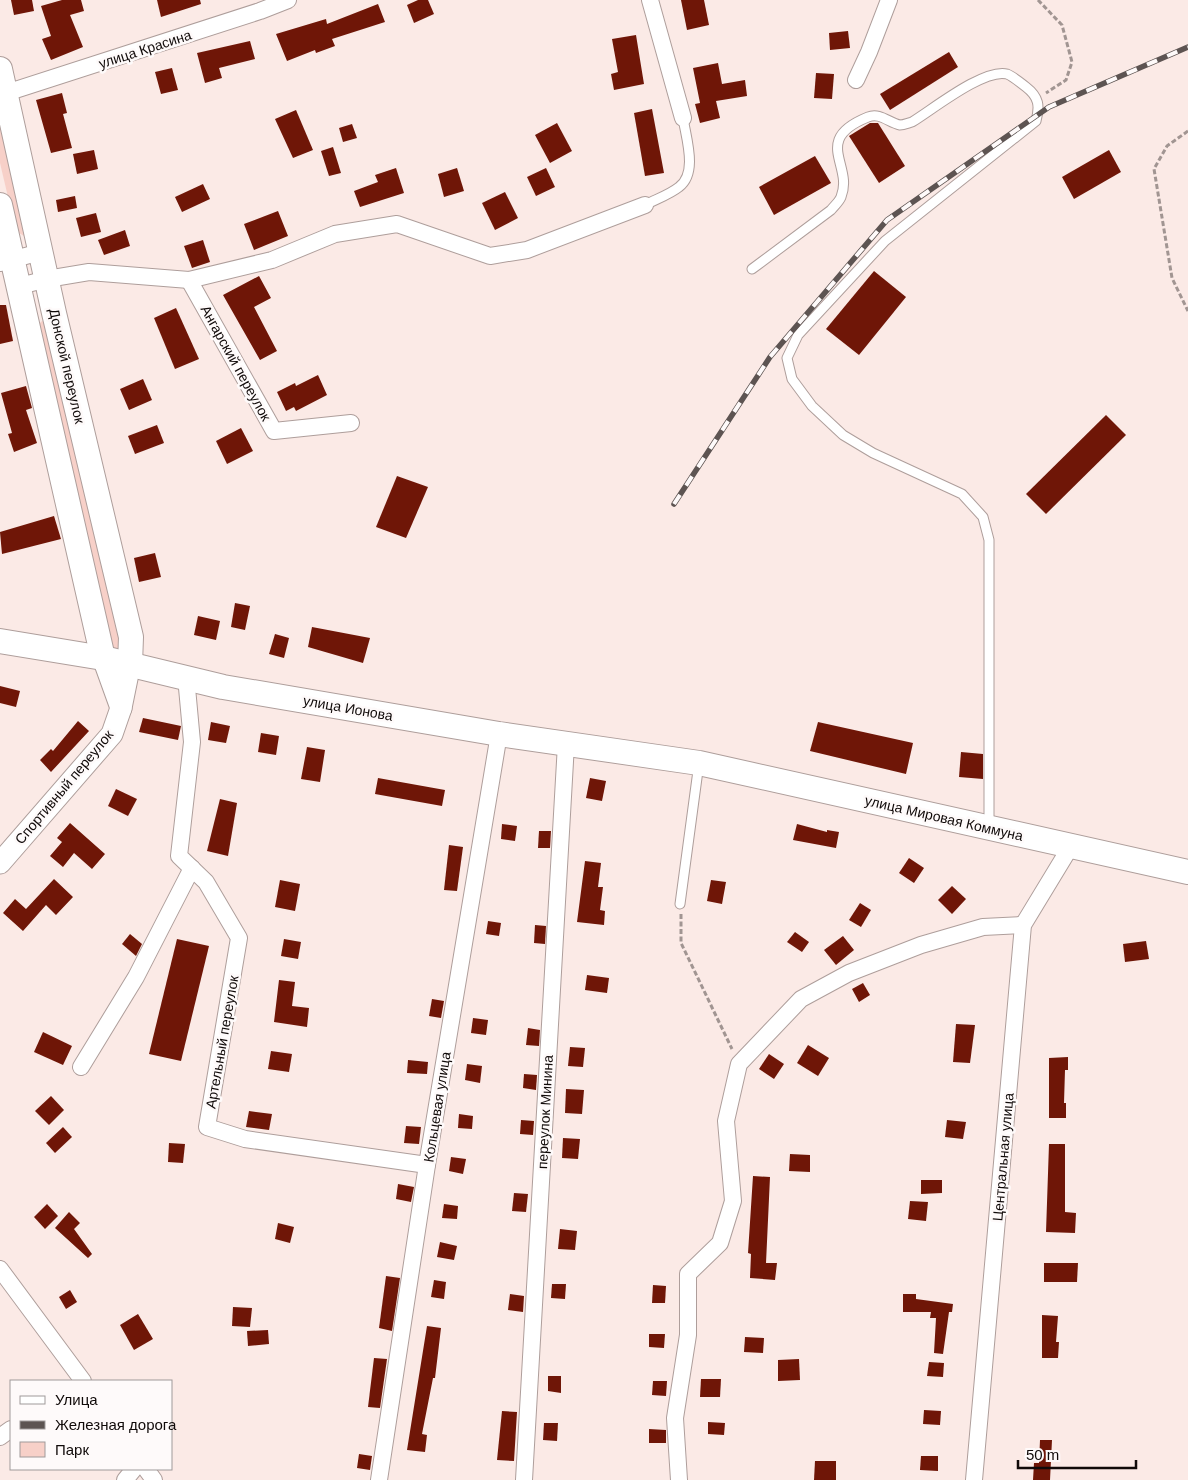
<svg xmlns="http://www.w3.org/2000/svg" width="1188" height="1480" font-family="Arial,sans-serif">
  <style>
    .green { fill: #f7d0c8 }
    .building { fill: #6f1607 }
    .lines { fill: none; stroke-linecap: round; stroke-linejoin: round }
    .service-casing { stroke: #ae9e9b; stroke-width: 11 }
    .minor-casing { stroke: #ae9e9b; stroke-width: 18 }
    .tertiary-casing { stroke: #ae9e9b; stroke-width: 23 }
    .secondary-casing { stroke: #ae9e9b; stroke-width: 26 }
    .path { stroke: #a19592; stroke-width: 3; stroke-dasharray: 5 2.5; stroke-linecap: butt }
    .service { stroke: #fff; stroke-width: 9 }
    .minor { stroke: #fff; stroke-width: 16 }
    .tertiary { stroke: #fff; stroke-width: 21 }
    .secondary { stroke: #fff; stroke-width: 24 }
    .rail-casing { stroke: #5d5452; stroke-width: 5.5 }
    .rail { stroke: #fefafa; stroke-width: 4; stroke-dasharray: 11; stroke-linecap: butt }
    .labels { text-anchor: middle; stroke-width: 5; stroke-linejoin: round; paint-order: stroke }
    .street-label { font-size: 14px; fill: #100a09; stroke: #fefafa }
  </style>
  <rect width="100%" height="100%" fill="#fbeae6"/>
  <g class="green">
    <polygon points="0,123 26,232 24,236 16,231 0,163"/>
    <polygon points="42,321 47,323 120,641 118,648 111,649 38,325"/>
  </g>
  <g class="building">
    <polygon points="11,0 32,0 34,11 14,15"/>
    <polygon points="62,0 81,0 84,11 70,15 83,47 51,60 42,39 51,36 41,6"/>
    <polygon points="157,0 200,0 201,4 161,17"/>
    <polygon points="418,0 428,0 434,14 414,23 407,5"/>
    <polygon points="681,0 704,0 709,25 687,30"/>
    <polygon points="378,4 385,22 332,39 335,46 316,53 315,50 287,61 276,34 326,19 327,24"/>
    <polygon points="848,31 850,48 830,50 829,33"/>
    <polygon points="636,35 644,84 614,90 611,74 618,72 612,39"/>
    <polygon points="250,41 255,59 219,68 222,78 205,83 197,53"/>
    <polygon points="949,52 958,67 890,110 880,94"/>
    <polygon points="718,63 722,84 745,80 747,96 716,101 720,118 700,123 695,104 700,103 693,68"/>
    <polygon points="172,68 178,90 161,94 155,72"/>
    <polygon points="816,73 834,74 832,99 814,98"/>
    <polygon points="62,93 67,113 63,114 72,148 51,153 36,100"/>
    <polygon points="652,109 664,173 645,176 634,113"/>
    <polygon points="296,110 313,150 293,158 275,119"/>
    <polygon points="557,123 572,151 550,163 535,135"/>
    <polygon points="870,123 878,123 905,166 879,183 849,136"/>
    <polygon points="352,124 357,138 343,142 339,128"/>
    <polygon points="333,147 341,173 329,176 321,151"/>
    <polygon points="94,150 98,169 77,174 73,154"/>
    <polygon points="1109,150 1121,172 1074,199 1062,177"/>
    <polygon points="815,156 831,183 774,215 759,187"/>
    <polygon points="396,168 404,193 360,207 354,191 378,182 375,175"/>
    <polygon points="457,168 464,191 444,197 438,174"/>
    <polygon points="546,168 555,187 536,196 527,177"/>
    <polygon points="203,184 210,199 182,212 175,197"/>
    <polygon points="505,192 518,218 495,230 482,203"/>
    <polygon points="75,196 77,208 58,212 56,200"/>
    <polygon points="278,211 288,236 254,250 244,224"/>
    <polygon points="96,213 101,232 81,237 76,218"/>
    <polygon points="125,230 130,246 104,255 98,240"/>
    <polygon points="203,240 210,262 192,268 184,246"/>
    <polygon points="874,271 906,297 859,355 826,329"/>
    <polygon points="259,276 271,298 254,307 277,351 260,360 223,295"/>
    <polygon points="0,305 6,305 13,341 0,344"/>
    <polygon points="176,308 199,359 175,369 154,318"/>
    <polygon points="318,375 327,395 296,411 294,407 286,411 277,392 295,383 296,386"/>
    <polygon points="143,379 152,400 129,410 120,389"/>
    <polygon points="26,386 32,408 26,410 37,443 14,452 8,434 12,433 1,393"/>
    <polygon points="1106,415 1126,435 1046,514 1026,494"/>
    <polygon points="157,425 164,443 135,454 128,436"/>
    <polygon points="241,428 253,451 227,464 216,441"/>
    <polygon points="397,476 428,487 406,538 376,527"/>
    <polygon points="54,516 61,539 2,554 0,532"/>
    <polygon points="155,553 161,577 139,582 134,558"/>
    <polygon points="235,603 250,606 245,630 231,627"/>
    <polygon points="198,616 220,621 216,640 194,635"/>
    <polygon points="312,627 370,638 363,663 308,647"/>
    <polygon points="275,634 289,638 284,658 269,654"/>
    <polygon points="0,686 20,691 16,707 0,703"/>
    <polygon points="143,718 181,726 178,740 139,732"/>
    <polygon points="78,721 89,731 51,772 40,760 51,749 53,751"/>
    <polygon points="211,722 230,726 226,743 208,740"/>
    <polygon points="818,722 913,743 906,774 810,751"/>
    <polygon points="261,733 279,736 276,755 258,752"/>
    <polygon points="307,747 325,750 320,782 301,779"/>
    <polygon points="961,752 983,754 983,779 959,777"/>
    <polygon points="378,778 445,790 442,806 375,794"/>
    <polygon points="590,778 606,781 602,801 586,798"/>
    <polygon points="116,789 137,799 128,816 108,806"/>
    <polygon points="220,799 237,803 228,856 207,851"/>
    <polygon points="70,823 105,854 92,869 74,853 63,867 50,856 62,842 57,838"/>
    <polygon points="502,824 517,826 515,841 501,839"/>
    <polygon points="797,824 827,832 827,830 839,832 836,848 793,840"/>
    <polygon points="539,831 551,831 550,848 538,848"/>
    <polygon points="449,845 463,847 457,891 444,890"/>
    <polygon points="909,858 924,868 914,883 899,873"/>
    <polygon points="585,861 601,863 598,887 603,887 600,910 605,911 604,925 577,922"/>
    <polygon points="54,879 73,897 56,915 46,905 23,931 3,913 15,899 26,909"/>
    <polygon points="280,880 300,884 295,911 275,907"/>
    <polygon points="711,880 726,882 722,904 707,901"/>
    <polygon points="952,886 966,899 952,914 938,900"/>
    <polygon points="860,903 871,910 861,927 849,920"/>
    <polygon points="488,921 501,923 499,936 486,934"/>
    <polygon points="535,925 546,926 545,944 534,943"/>
    <polygon points="795,932 809,942 802,952 787,942"/>
    <polygon points="130,934 142,944 136,956 122,944"/>
    <polygon points="843,936 854,950 836,965 824,950"/>
    <polygon points="177,939 209,946 181,1061 149,1054"/>
    <polygon points="284,939 301,942 298,959 281,956"/>
    <polygon points="1146,941 1149,959 1125,962 1123,944"/>
    <polygon points="587,975 609,978 607,993 585,990"/>
    <polygon points="279,980 295,982 292,1006 309,1008 307,1027 274,1022"/>
    <polygon points="863,983 870,995 859,1002 852,989"/>
    <polygon points="432,999 444,1001 441,1018 429,1016"/>
    <polygon points="473,1018 488,1020 486,1035 471,1033"/>
    <polygon points="956,1024 975,1025 970,1063 953,1062"/>
    <polygon points="528,1028 540,1030 539,1046 526,1045"/>
    <polygon points="43,1032 72,1046 63,1065 34,1052"/>
    <polygon points="808,1045 829,1058 818,1076 797,1063"/>
    <polygon points="570,1047 585,1048 583,1067 568,1066"/>
    <polygon points="271,1051 292,1054 289,1072 268,1069"/>
    <polygon points="769,1054 784,1064 774,1079 759,1069"/>
    <polygon points="1068,1057 1068,1070 1065,1070 1064,1103 1066,1103 1066,1118 1049,1118 1049,1058"/>
    <polygon points="408,1060 428,1062 427,1074 407,1073"/>
    <polygon points="467,1064 482,1066 480,1083 465,1080"/>
    <polygon points="524,1074 537,1075 536,1090 523,1088"/>
    <polygon points="566,1089 584,1090 582,1114 565,1113"/>
    <polygon points="51,1096 64,1110 49,1125 35,1111"/>
    <polygon points="249,1111 272,1114 269,1130 246,1127"/>
    <polygon points="459,1114 473,1116 472,1129 458,1128"/>
    <polygon points="521,1120 534,1121 533,1135 520,1134"/>
    <polygon points="947,1120 966,1122 963,1139 945,1137"/>
    <polygon points="406,1126 421,1127 419,1144 404,1143"/>
    <polygon points="63,1127 72,1137 55,1153 46,1143"/>
    <polygon points="563,1138 580,1139 578,1159 562,1158"/>
    <polygon points="169,1143 185,1144 183,1163 168,1162"/>
    <polygon points="1049,1144 1065,1144 1065,1212 1076,1213 1075,1233 1046,1232"/>
    <polygon points="790,1154 810,1155 810,1172 789,1171"/>
    <polygon points="451,1157 466,1159 463,1174 449,1171"/>
    <polygon points="753,1176 770,1177 766,1263 777,1263 775,1280 750,1278 751,1254 748,1253"/>
    <polygon points="921,1180 942,1180 942,1193 921,1194"/>
    <polygon points="398,1184 414,1187 411,1202 396,1199"/>
    <polygon points="514,1193 528,1194 526,1212 512,1211"/>
    <polygon points="910,1201 928,1202 926,1221 908,1219"/>
    <polygon points="47,1204 58,1216 45,1229 34,1217"/>
    <polygon points="444,1204 458,1206 457,1219 442,1218"/>
    <polygon points="69,1212 80,1223 74,1229 92,1254 88,1258 55,1228"/>
    <polygon points="278,1223 294,1227 290,1243 275,1239"/>
    <polygon points="560,1229 577,1231 575,1250 558,1249"/>
    <polygon points="440,1242 457,1246 454,1260 437,1257"/>
    <polygon points="1044,1263 1078,1263 1077,1282 1044,1282"/>
    <polygon points="386,1276 400,1278 392,1331 379,1328"/>
    <polygon points="434,1280 446,1282 444,1299 431,1297"/>
    <polygon points="552,1284 566,1284 565,1299 551,1298"/>
    <polygon points="653,1285 666,1286 665,1303 652,1303"/>
    <polygon points="70,1290 77,1302 66,1309 59,1297"/>
    <polygon points="510,1294 524,1296 523,1312 508,1310"/>
    <polygon points="903,1294 916,1294 916,1299 953,1304 952,1312 949,1312 943,1354 934,1353 936,1318 930,1318 931,1312 903,1312"/>
    <polygon points="233,1307 252,1308 250,1327 232,1326"/>
    <polygon points="138,1314 153,1339 134,1350 120,1325"/>
    <polygon points="1042,1315 1058,1316 1056,1342 1059,1342 1058,1358 1042,1358"/>
    <polygon points="427,1326 441,1328 435,1378 433,1378 422,1434 427,1435 425,1452 407,1450"/>
    <polygon points="268,1330 269,1344 248,1346 247,1331"/>
    <polygon points="649,1334 665,1334 664,1348 649,1347"/>
    <polygon points="745,1337 764,1338 763,1353 744,1352"/>
    <polygon points="374,1358 387,1359 380,1408 368,1407"/>
    <polygon points="799,1359 800,1380 778,1381 778,1360"/>
    <polygon points="929,1362 944,1363 943,1377 927,1376"/>
    <polygon points="548,1376 561,1376 561,1393 548,1391"/>
    <polygon points="701,1379 721,1379 720,1397 700,1397"/>
    <polygon points="653,1381 667,1381 666,1396 652,1395"/>
    <polygon points="924,1410 941,1411 940,1425 923,1424"/>
    <polygon points="502,1411 517,1412 514,1461 497,1460"/>
    <polygon points="708,1422 725,1423 724,1435 708,1434"/>
    <polygon points="544,1423 558,1423 557,1441 543,1440"/>
    <polygon points="649,1429 666,1430 666,1443 649,1443"/>
    <polygon points="1040,1440 1052,1440 1050,1480 1033,1480 1034,1463 1039,1463"/>
    <polygon points="359,1454 372,1456 370,1470 357,1468"/>
    <polygon points="921,1456 938,1456 938,1471 920,1470"/>
    <polygon points="815,1461 836,1461 836,1480 814,1480"/>
  </g>
  <g class="lines">
    <defs>
      <g id="service">
        <path d="M645,205C656,199 669,195 679,187C698,173 686,138 683,118"/>
        <path d="M752,269L831,210C834,206 839,202 841,197C854,165 811,140 868,117C880,112 889,123 900,125C904,125 908,123 912,122C932,110 984,68 1007,74C1012,76 1021,83 1026,87C1039,97 1040,106 1036,121L885,241L798,335L787,358L792,379L812,406L843,435L873,453L962,494L983,517L989,540V827"/>
        <polyline points="680,904 699,763"/>
      </g>
      <g id="minor">
        <polyline points="650,0 683,118"/>
        <polyline points="856,80 869,52 889,0"/>
        <polyline points="0,95 260,11 288,0"/>
        <polyline points="0,263 40,252"/>
        <polyline points="189,280 274,431 351,423"/>
        <polyline points="20,286 47,279 89,272 189,280 272,260 335,234 397,224 490,256 527,250 645,205"/>
        <polyline points="186,677 192,742 179,856 206,882 239,938 207,1127 245,1139 427,1165"/>
        <polyline points="81,1067 136,977 192,868"/>
        <polyline points="0,1269 83,1381"/>
        <polyline points="0,1437 11,1429"/>
        <polyline points="146,1469 154,1480"/>
        <polyline points="125,1480 134,1469"/>
        <polyline points="379,1480 427,1165 499,734"/>
        <polyline points="524,1480 566,744"/>
        <polyline points="679,1480 675,1418 688,1335 688,1274 720,1243 733,1201 726,1121 739,1064 801,999 849,973 921,945 983,927 1023,925"/>
        <polyline points="974,1480 1023,925 1071,846"/>
      </g>
      <g id="tertiary">
        <polyline points="103,658 121,708 130,664"/>
        <polyline points="0,863 112,734 121,708"/>
      </g>
      <g id="secondary">
        <polyline points="0,69 54,313 131,637 130,664"/>
        <polyline points="0,205 103,658"/>
        <polyline points="0,641 103,658 223,687 499,734 699,763 1188,872"/>
      </g>
    </defs>
    <use href="#service" class="service-casing"/>
    <use href="#minor" class="minor-casing"/>
    <use href="#tertiary" class="tertiary-casing"/>
    <use href="#secondary" class="secondary-casing"/>
    <g class="path">
      <polyline points="1038,0 1062,25 1072,62 1066,80 1046,93"/>
      <polyline points="1188,131 1167,146 1154,169 1172,278 1188,311"/>
      <polyline points="681,914 681,943 732,1049"/>
    </g>
    <use href="#service" class="service"/>
    <use href="#minor" class="minor"/>
    <use href="#tertiary" class="tertiary"/>
    <use href="#secondary" class="secondary"/>
    <defs>
      <polyline id="rail" points="674,504 770,357 887,220 1049,107 1188,47"/>
    </defs>
    <use href="#rail" class="rail-casing"/>
    <use href="#rail" class="rail"/>
  </g>
  <g class="labels">
    <g class="street-label">
      <text transform="translate(145 49) rotate(-18)" y="5">улица Красина</text>
      <text transform="translate(236 363) rotate(61)" y="5">Ангарский переулок</text>
      <text transform="translate(67 366) rotate(77)" y="5">Донской переулок</text>
      <text transform="translate(348 708) rotate(10)" y="5">улица Ионова</text>
      <text transform="translate(64 787) rotate(-50)" y="5">Спортивный переулок</text>
      <text transform="translate(944 818) rotate(13)" y="5">улица Мировая Коммуна</text>
      <text transform="translate(222 1042) rotate(-80)" y="5">Артельный переулок</text>
      <text transform="translate(437 1107) rotate(-81)" y="5">Кольцевая улица</text>
      <text transform="translate(545 1112) rotate(-87)" y="5">переулок Минина</text>
      <text transform="translate(1003 1157) rotate(-85)" y="5">Центральная улица</text>
    </g>
  </g>
  <rect x="10" y="1380" width="162" height="90" fill="#fefafa" stroke="#9f9a9a"/>
  <rect x="20" y="1396" width="25" height="8" fill="#ffffff" stroke="#9f9a9a"/>
  <text x="55" y="1405" font-size="15" fill="#100a09">Улица</text>
  <rect x="20" y="1421" width="25" height="8" fill="#5d5452" stroke="#9f9a9a"/>
  <text x="55" y="1430" font-size="15" fill="#100a09">Железная дорога</text>
  <rect x="20" y="1442" width="25" height="15" fill="#f7d0c8" stroke="#9f9a9a"/>
  <text x="55" y="1455" font-size="15" fill="#100a09">Парк</text>
  <path d="M1018 1460v8h118v-8" fill="none" stroke="#100a09" stroke-width="2.5"/>
  <text x="1026" y="1460" font-size="15" fill="#100a09" stroke="#fefafa" stroke-width="4" paint-order="stroke">50 m</text>
</svg>
